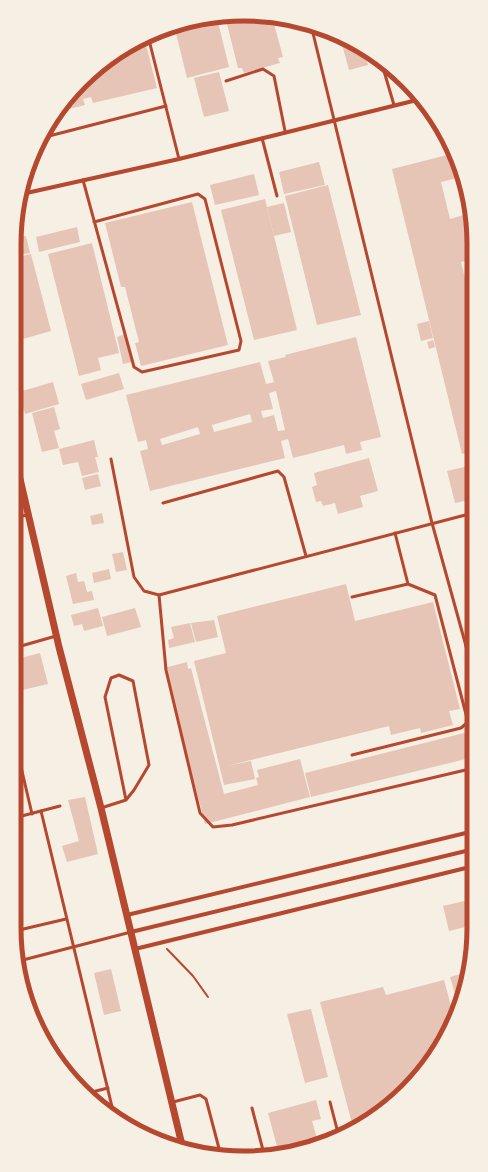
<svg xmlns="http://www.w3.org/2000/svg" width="488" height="1172" font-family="'PT Sans',sans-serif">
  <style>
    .building { fill: #e6c5b7; fill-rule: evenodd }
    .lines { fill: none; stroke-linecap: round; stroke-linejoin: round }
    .path { stroke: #b5482f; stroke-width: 2 }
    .service { stroke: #b5482f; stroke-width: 3 }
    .minor { stroke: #b5482f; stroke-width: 4 }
    .tertiary { stroke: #b5482f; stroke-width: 7 }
    .rim { fill: none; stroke: #b5482f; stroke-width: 5 }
  </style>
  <rect width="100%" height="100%" fill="#f6efe4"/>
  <g class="building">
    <polygon points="229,15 273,20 283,57 278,58 280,63 244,73 242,68 238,68 225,16"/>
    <polygon points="217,18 229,67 187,78 175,29"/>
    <polygon points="144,37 157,88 93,103 91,97 83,99 85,105 61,111 71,93"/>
    <polygon points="340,37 364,49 368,65 349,70"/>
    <polygon points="219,72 229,111 204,117 194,78"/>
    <path d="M455,153L472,214V259L461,262L472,306L473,451L462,454L392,169ZM457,178L467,214L450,219L441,182Z"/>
    <polygon points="319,162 325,185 284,194 279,172"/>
    <polygon points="254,174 259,195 215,205 210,185"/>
    <polygon points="328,185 361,315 317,325 285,196"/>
    <polygon points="265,199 297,330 254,340 221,210"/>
    <polygon points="192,202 228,345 141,366 135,343 139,342 125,287 121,287 105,223"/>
    <polygon points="284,203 291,232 274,236 267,207"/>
    <polygon points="77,227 80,242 39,252 36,237"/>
    <polygon points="26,236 30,253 14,256 15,238"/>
    <polygon points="92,243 119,353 98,358 101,370 79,376 48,254"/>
    <polygon points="31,254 51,331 23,339 14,304 14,258"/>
    <polygon points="429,321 433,338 421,341 417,324"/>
    <polygon points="125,334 132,362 123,364 117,337"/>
    <path d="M356,337L381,437L360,442L362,450L346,454L344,445L293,458L288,439L281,441L285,458L150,491L140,451L148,449L146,440L138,442L126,395L260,362L266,384L274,382L268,361L286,357L285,355ZM276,391L285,430L278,431L274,415L263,418L261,411L273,409L269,393ZM250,414L252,422L214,432L212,425ZM198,427L200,434L162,445L160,439Z"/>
    <polygon points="433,340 435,347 429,349 427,342"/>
    <polygon points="119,373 124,389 86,400 81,384"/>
    <polygon points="18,376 23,383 14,389 14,379"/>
    <polygon points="53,382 59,404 25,414 19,392"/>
    <polygon points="54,407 60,429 54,431 59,448 42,452 32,413"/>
    <polygon points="94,440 98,457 95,457 99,472 82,476 78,462 63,465 59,449"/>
    <polygon points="369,458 378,491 360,496 363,507 338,514 335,503 323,506 321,501 316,502 312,487 317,485 314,473"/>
    <polygon points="473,465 473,499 455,503 447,471"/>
    <polygon points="98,474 101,486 85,490 82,478"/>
    <polygon points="102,513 104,523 92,525 90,516"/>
    <polygon points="123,552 127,570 116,572 112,554"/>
    <polygon points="109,569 111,579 94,583 92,573"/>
    <polygon points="76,573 78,582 84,581 87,592 92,591 94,600 73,604 66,576"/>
    <polygon points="346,584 355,621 433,602 460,709 449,711 453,725 421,733 420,728 391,735 389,726 227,766 251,761 255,779 224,785 194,661 226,653 217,616"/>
    <polygon points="98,608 103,626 84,631 82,624 74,626 71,615"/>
    <polygon points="135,608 141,627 107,636 102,617"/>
    <polygon points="214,620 218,637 196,642 191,623"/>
    <polygon points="190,623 195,642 169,648 168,640 174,638 171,627"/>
    <polygon points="40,653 48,684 14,692 14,660"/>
    <polygon points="187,662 188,669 191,668 224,794 258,785 256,778 259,777 257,770 300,759 310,797 205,824 164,668"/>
    <polygon points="468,732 474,757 311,797 305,773"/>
    <polygon points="85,797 98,854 67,862 62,846 79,841 68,800"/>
    <polygon points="469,900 474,925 449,931 443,906"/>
    <polygon points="111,969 121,1011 104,1015 94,973"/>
    <polygon points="467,972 462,1002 459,1008 450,977"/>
    <polygon points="444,980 454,1017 426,1068 372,1119 353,1127 320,1002 383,987 386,995"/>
    <polygon points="311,1009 328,1077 305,1083 287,1014"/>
    <polygon points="316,1100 321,1119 312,1121 318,1142 289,1154 279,1154 268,1113"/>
  </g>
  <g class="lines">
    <polyline class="path" points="167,949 193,976 208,997"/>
    <g class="service">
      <polyline points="311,25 432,523 466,646 473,686"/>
      <polyline points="148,36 179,159"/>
      <polyline points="381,61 394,105"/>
      <polyline points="226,81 263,69 274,76 285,131"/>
      <polyline points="45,137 166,106"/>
      <polyline points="262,138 277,196"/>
      <polyline points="83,180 134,367 142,372 239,350 241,341 205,199 198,194 94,222"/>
      <polyline points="111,459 134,577 144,591 159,595 473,513"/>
      <polyline points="163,503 278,471 284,477 306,556"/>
      <polyline points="14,518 27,515"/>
      <polyline points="159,595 166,670 200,813 213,827 232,825 474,768"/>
      <polyline points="352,597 408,584"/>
      <polyline points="466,646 473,645"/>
      <polyline points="14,648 56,636"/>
      <polyline points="14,737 32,814"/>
      <polyline points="352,755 461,728 468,722 435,595 408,584 395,533"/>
      <polyline points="101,808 126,800 134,790 149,765 133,681 119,675 111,678 105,697 126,800"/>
      <polyline points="41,811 114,1115"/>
      <polyline points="14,818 60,806"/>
      <polyline points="15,931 66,919"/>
      <polyline points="19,961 131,932"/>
      <polyline points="88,1093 108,1088"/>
      <polyline points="173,1102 200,1095 206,1099 221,1156"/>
      <polyline points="330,1102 338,1133"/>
      <polyline points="252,1108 264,1154"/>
    </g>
    <g class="minor">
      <polyline points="22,194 179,159 421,99"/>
      <polyline points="127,915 474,831"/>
      <polyline points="131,932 474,849"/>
      <polyline points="135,949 474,866"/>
    </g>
    <polyline class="tertiary" points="14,453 59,647 101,808 182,1145"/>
  </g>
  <path d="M0 0H488V1172H0ZM244 21H244A223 223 0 0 1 467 244V928A223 223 0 0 1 244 1151H244A223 223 0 0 1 21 928V244A223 223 0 0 1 244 21Z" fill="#f6efe4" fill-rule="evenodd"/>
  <path class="rim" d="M244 21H244A223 223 0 0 1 467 244V928A223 223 0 0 1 244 1151H244A223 223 0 0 1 21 928V244A223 223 0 0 1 244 21Z"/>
</svg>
